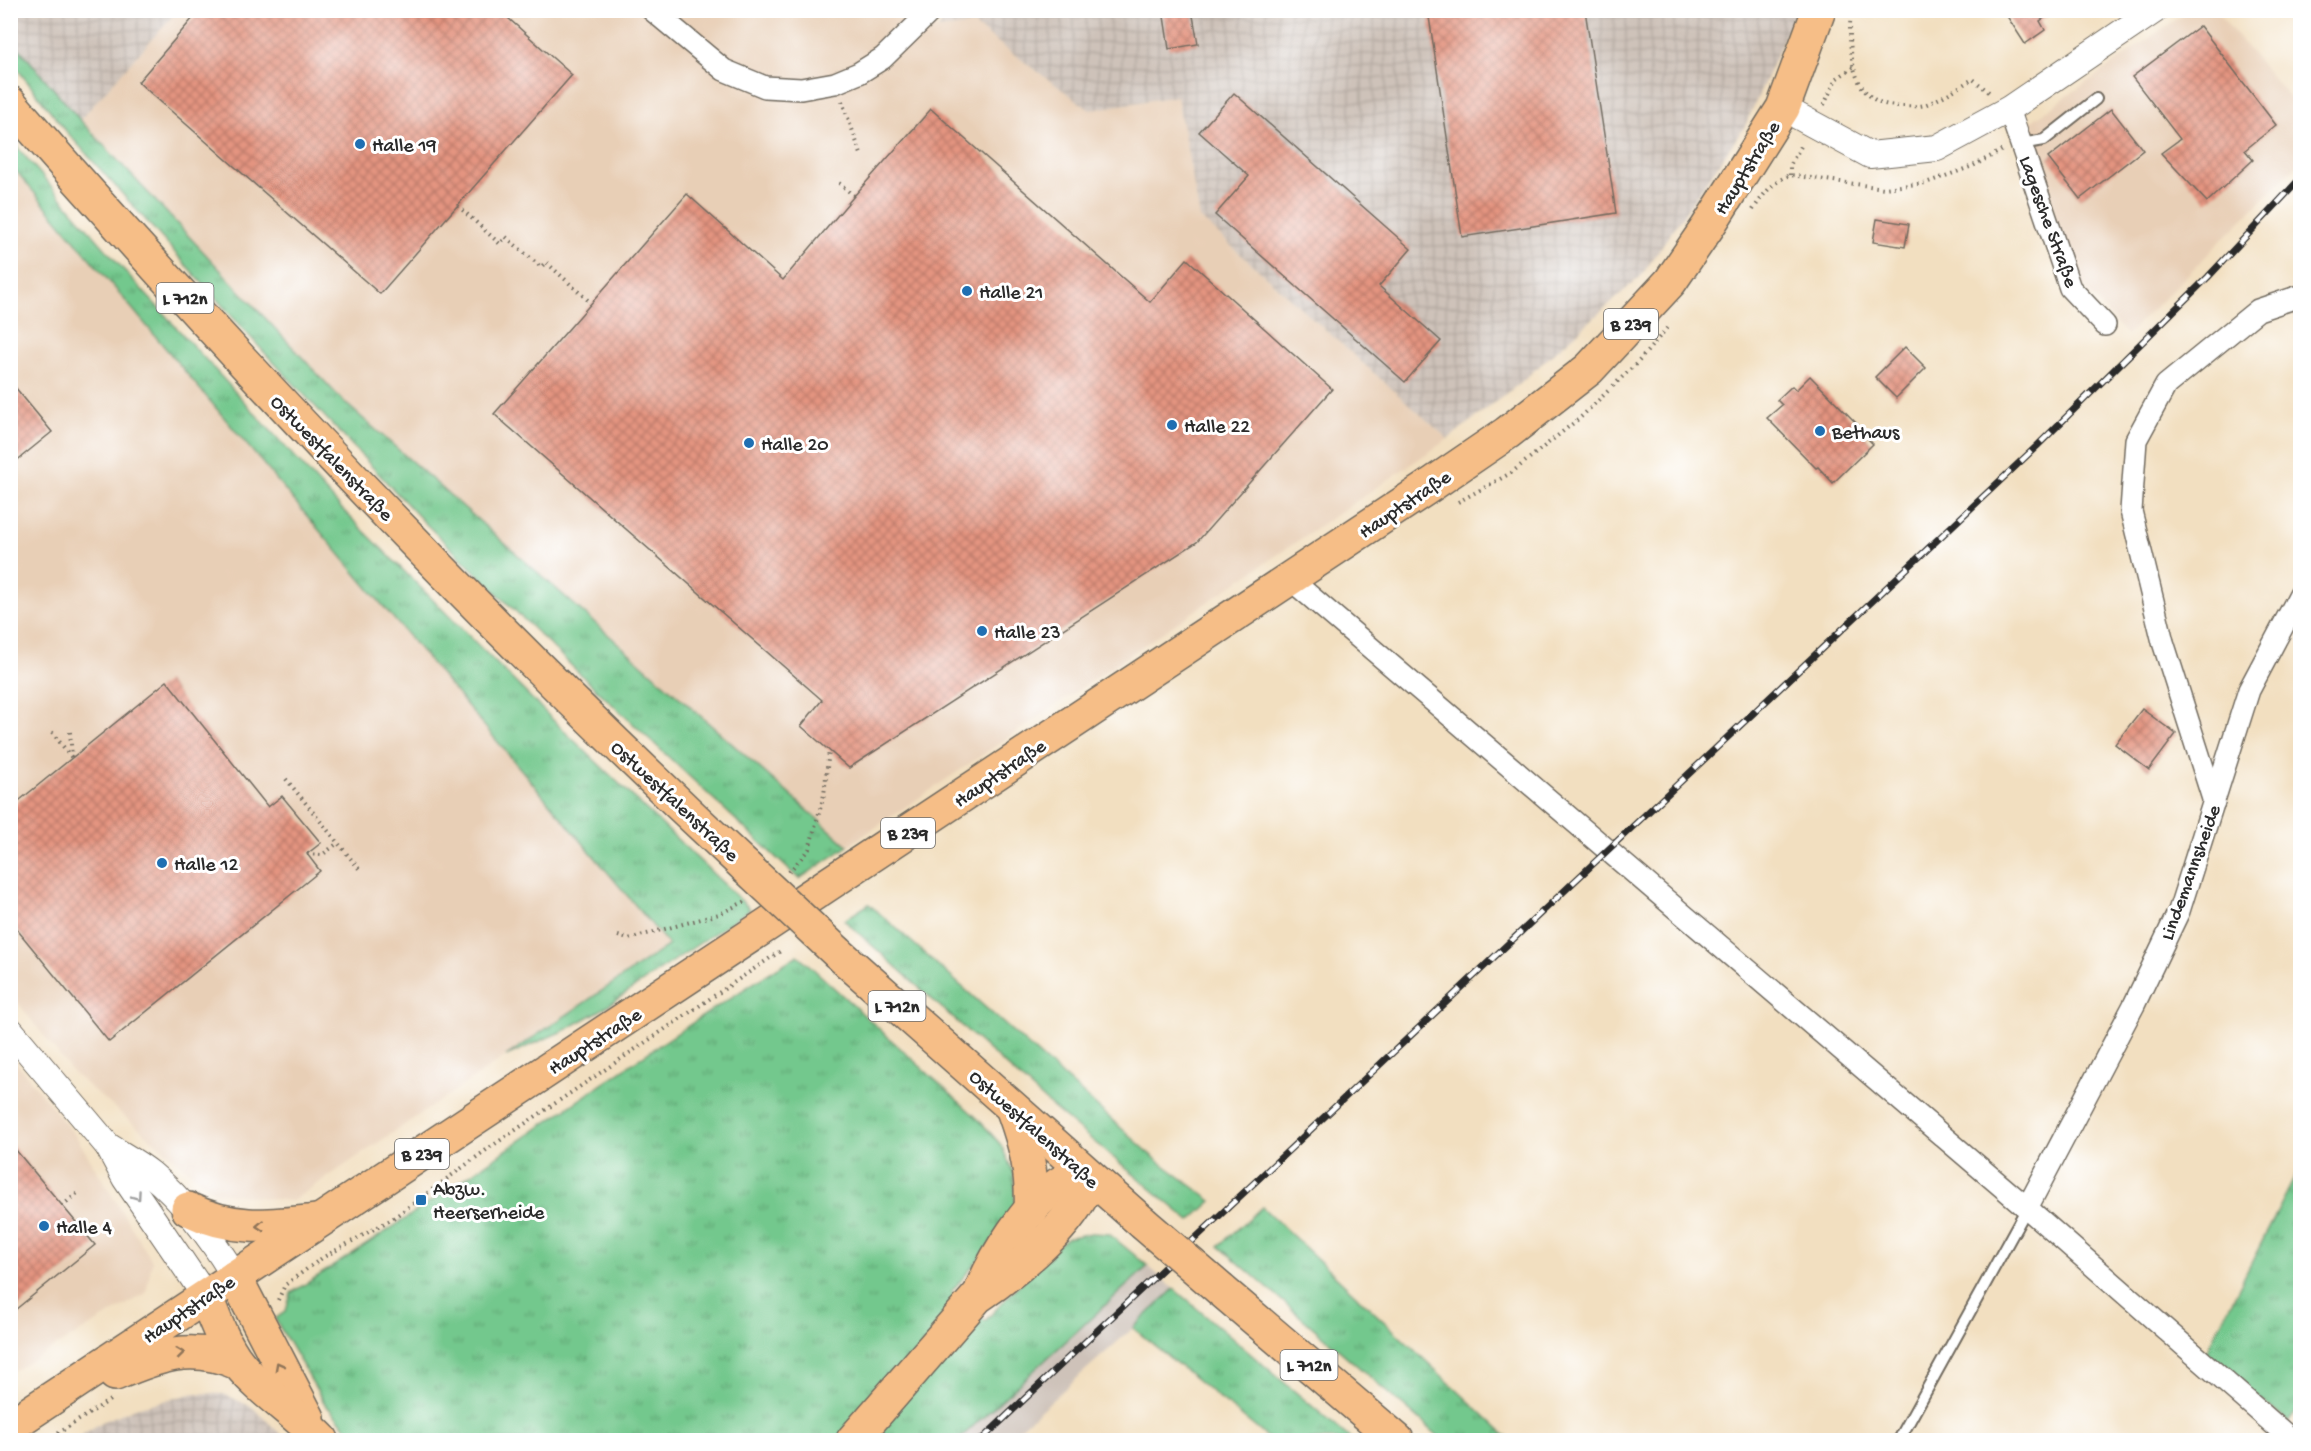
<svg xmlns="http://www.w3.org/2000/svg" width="2311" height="1451" font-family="'Gochi Hand',sans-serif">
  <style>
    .built { fill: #e8cfb6 }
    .industrial { fill: url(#industrial-grid) }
    .railway { fill: #cec2b9 }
    .grass { fill: url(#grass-tufts); stroke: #4f7a5c; stroke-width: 1.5 }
    .building { fill: url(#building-cross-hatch) }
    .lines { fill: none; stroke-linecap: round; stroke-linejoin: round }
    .service-casing { stroke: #716a5f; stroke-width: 14 }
    .minor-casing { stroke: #716a5f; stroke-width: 24 }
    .tertiary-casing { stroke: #716a5f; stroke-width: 28 }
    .primary-casing { stroke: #716a5f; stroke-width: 36 }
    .path { stroke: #716a5f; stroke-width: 4; stroke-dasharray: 1.5 4.5; stroke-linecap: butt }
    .service { stroke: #fff; stroke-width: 10 }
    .minor { stroke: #fff; stroke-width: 21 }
    .tertiary { stroke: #fff; stroke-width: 26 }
    .primary { stroke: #f6be87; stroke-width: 33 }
    .rail-casing { stroke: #2b2b2b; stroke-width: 7 }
    .rail { stroke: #fff; stroke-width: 4.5; stroke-dasharray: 14; stroke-linecap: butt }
    .primary-bridge-casing { stroke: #716a5f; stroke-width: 36; stroke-linecap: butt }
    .primary-bridge { stroke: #f6be87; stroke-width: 33 }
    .oneway { stroke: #a0a0a0 }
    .oneway2 { stroke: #907459 }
    .poi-dot { fill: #1f6fb2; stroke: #fff; stroke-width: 2 }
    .labels { text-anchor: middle; stroke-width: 6; stroke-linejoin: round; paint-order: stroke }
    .shield { fill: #fff; stroke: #6b6b6b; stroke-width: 1.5 }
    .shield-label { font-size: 18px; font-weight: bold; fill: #2b2b2b }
    .poi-label { font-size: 20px; fill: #2b2b2b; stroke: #fff; text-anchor: start }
    .street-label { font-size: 20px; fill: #2b2b2b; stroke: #fff }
  </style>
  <defs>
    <pattern id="industrial-grid" width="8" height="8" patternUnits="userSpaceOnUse" patternTransform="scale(1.5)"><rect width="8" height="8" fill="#cec2b9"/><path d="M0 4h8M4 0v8" fill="none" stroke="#b1a79f"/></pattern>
    <pattern id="grass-tufts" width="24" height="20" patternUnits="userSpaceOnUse" patternTransform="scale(1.5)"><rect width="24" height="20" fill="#73c88d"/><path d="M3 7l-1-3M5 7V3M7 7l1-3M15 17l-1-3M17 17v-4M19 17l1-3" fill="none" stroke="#5fa373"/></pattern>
    <pattern id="building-cross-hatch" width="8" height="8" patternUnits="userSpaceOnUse" patternTransform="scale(1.5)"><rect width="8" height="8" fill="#e49480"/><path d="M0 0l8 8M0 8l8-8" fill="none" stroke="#b97969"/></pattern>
  </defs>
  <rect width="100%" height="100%" fill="#fff"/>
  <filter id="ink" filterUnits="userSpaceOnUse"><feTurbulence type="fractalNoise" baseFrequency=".0167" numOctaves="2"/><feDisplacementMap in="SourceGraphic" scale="12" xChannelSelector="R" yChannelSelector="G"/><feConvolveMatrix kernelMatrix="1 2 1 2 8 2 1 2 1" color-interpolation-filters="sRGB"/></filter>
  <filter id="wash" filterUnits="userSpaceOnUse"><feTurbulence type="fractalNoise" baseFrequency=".008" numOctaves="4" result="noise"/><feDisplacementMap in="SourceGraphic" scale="24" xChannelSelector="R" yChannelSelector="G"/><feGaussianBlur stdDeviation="1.35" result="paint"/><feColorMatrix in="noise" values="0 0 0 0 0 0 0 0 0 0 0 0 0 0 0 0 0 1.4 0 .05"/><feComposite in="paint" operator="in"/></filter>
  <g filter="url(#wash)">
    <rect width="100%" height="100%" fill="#f2dfc0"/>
    <g class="built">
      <polygon points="177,11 916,11 937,29 974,25 1090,110 1177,96 1200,218 1448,439 848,846 342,400 80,120"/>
      <polygon points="2188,11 2216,11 2300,110 2300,162 2127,335 2075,278 2025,126"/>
      <polygon points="10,165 670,945 292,1201 214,1192 73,1073 11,994"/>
      <polygon points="10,1055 77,1138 152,1261 146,1293 11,1373"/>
    </g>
    <g class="industrial">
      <polygon points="955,10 1796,11 1745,126 1641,276 1520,383 1448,439 1200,218 1177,96 1090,110 974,25 937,29"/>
      <polygon points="10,11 177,11 80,120 11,39"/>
      <polygon points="195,1393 224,1394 252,1407 287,1440 74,1440 102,1422 135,1408"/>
    </g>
    <polygon class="railway" points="1148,1266 1174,1289 1133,1328 1007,1440 958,1440"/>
    <g class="grass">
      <polygon points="11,39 80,120 342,400 848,846 799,879 582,676 424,522 263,351 66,131 11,61"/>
      <polygon points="11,140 123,269 341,508 560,727 750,909 601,1010 565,1030 506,1056 669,945 11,165"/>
      <polygon points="869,904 1157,1160 1212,1201 1190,1221 1051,1106 844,920"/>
      <path d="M798,955L978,1119L1001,1145L1014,1174L1015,1207L983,1254L951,1292L985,1321L1054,1248L1068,1238L1091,1233L1109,1234L1148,1266L958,1440H358L325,1404L275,1319L286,1311L291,1293C464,1185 625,1062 798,955Z"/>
      <polygon points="2300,1167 2300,1406 2288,1422 2205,1354"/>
      <polygon points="1262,1207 1508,1438 1511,1440 1443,1440 1219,1246"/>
      <polygon points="1174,1289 1352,1440 1271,1440 1133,1328"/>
    </g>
    <g id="blocks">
      <g class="building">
        <polygon points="200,10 499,10 572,75 380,294 138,82"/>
        <polygon points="1163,10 1192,10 1198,44 1169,49"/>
        <polygon points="1428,10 1585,10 1616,213 1462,237"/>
        <polygon points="2003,10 2056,10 2040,21 2045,30 2025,44"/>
        <polygon points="2200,26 2276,125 2245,150 2253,160 2207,202 2161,153 2180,139 2132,77"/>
        <polygon points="1234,93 1411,249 1379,286 1441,341 1405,382 1215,215 1249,176 1199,132"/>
        <polygon points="931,109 1150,302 1187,259 1332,389 1197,542 849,768 801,726 822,700 494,414 687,194 783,280 854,196"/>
        <polygon points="2111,109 2143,150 2080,199 2048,158"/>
        <polygon points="1877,219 1909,224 1905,247 1873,242"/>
        <polygon points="1905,347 1926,368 1896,398 1875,377"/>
        <polygon points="1810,376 1859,426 1857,428 1873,444 1833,483 1818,467 1816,468 1767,418 1782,405 1777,400 1792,386 1796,390"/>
        <polygon points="10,381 52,432 10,466"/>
        <polygon points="167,681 268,807 282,796 321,843 307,854 320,871 109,1042 10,921 10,808"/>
        <polygon points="2142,709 2176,734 2149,770 2115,744"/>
        <polygon points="10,1143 95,1245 10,1314"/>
      </g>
    </g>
  </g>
  <g filter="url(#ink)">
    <use href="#blocks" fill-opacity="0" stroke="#716a5f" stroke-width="1.5"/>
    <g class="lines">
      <defs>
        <g id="service">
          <polyline points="2021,144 2044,140 2096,99"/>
          <polyline points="1899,1440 2027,1208"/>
        </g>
        <g id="minor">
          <polyline points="652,10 724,70 765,87 801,89 835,83 859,73 883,58 932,10"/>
          <polyline points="2009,109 2070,288 2105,325"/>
          <polyline points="1290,579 2027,1208 2292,1440"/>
          <polyline points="2214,802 2163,642 2131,511 2136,440 2166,385 2258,310 2300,296"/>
          <polyline points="2027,1208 2134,1005 2179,911 2249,690 2300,594"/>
        </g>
        <g id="tertiary">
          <polyline points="1783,108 1870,155 1937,148 2009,109 2155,10"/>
          <polyline points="10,1030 108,1146 125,1178 206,1297"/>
          <path d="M108,1146C122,1155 138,1163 151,1174C186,1203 212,1238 235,1277"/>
        </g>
        <g id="primary">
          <path d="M10,103C243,369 487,626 746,867"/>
          <polyline points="838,953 1143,1223"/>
          <path d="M1013,1110C1026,1146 1033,1173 1031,1211"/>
          <path d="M188,1209C233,1231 269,1226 317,1221"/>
          <polyline points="235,1277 308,1418"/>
          <path d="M982,1288C996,1255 1027,1206 1056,1186C1065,1179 1076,1177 1087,1175"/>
          <polyline points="1221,1290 1397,1440"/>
          <path d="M206,1297C215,1320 224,1345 239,1364C263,1393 296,1413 322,1440"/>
          <path d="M115,1374C159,1355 192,1343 238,1363"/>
          <polyline points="10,1426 1425,489 1507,433 1589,369 1670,282 1707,228 1783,108 1819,10"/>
          <path d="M853,1440L977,1297C1012,1274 1065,1231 1083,1193C1085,1187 1085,1180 1087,1175"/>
        </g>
      </defs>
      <use href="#service" class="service-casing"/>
      <use href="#minor" class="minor-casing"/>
      <use href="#tertiary" class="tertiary-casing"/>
      <use href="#primary" class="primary-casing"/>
      <g class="path">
        <path d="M1851,10C1848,48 1849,107 1901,106C1908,106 1917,107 1924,105C1941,99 1957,88 1973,79L1990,93"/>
        <polyline points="842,101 862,157"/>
        <polyline points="1824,105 1836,79 1853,67"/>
        <polyline points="1790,175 1790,165 1803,143"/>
        <polyline points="839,183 854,196"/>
        <polyline points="458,206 500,244 506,237 541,267 546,262 591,303"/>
        <path d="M1753,210C1763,195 1772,182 1790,175L1884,188L1926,183L1973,166L2004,149"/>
        <polyline points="1613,386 1639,361 1667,328"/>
        <polyline points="1458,502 1511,473 1581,417 1608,391"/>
        <polyline points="52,732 72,758"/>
        <polyline points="70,732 72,757"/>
        <polyline points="286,779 360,870"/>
        <polyline points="307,854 322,855 338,843"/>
        <polyline points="789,872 809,849 824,795 829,750"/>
        <polyline points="618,936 628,939 636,937 719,914 746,901"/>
        <polyline points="62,1206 80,1191"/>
        <polyline points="278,1300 285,1285 322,1258 392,1219 489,1148 782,950"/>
        <polyline points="48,1440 110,1400"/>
      </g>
      <use href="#service" class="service"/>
      <use href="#minor" class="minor"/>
      <use href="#tertiary" class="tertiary"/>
      <use href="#primary" class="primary"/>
      <defs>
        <polyline id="rail" points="981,1440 2037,446 2208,277 2300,179"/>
      </defs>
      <use href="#rail" class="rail-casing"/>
      <use href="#rail" class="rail"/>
      <defs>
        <g id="primary-bridge">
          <polyline points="746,867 838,953"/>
          <polyline points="1143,1223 1221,1290"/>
        </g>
      </defs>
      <use href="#primary-bridge" class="primary-bridge-casing"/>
      <use href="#primary-bridge" class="primary-bridge"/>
    </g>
    <defs><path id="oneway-chevron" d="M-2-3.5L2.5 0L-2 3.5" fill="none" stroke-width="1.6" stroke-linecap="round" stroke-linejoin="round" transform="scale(1.5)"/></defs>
    <use class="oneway" href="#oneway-chevron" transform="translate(137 1196) rotate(55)"/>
    <g class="oneway2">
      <use href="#oneway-chevron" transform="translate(260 1226) rotate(177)"/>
      <use href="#oneway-chevron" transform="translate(180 1353) rotate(-7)"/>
      <use href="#oneway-chevron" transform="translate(279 1366) rotate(-118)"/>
    </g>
  </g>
  <g class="poi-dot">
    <circle cx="360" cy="144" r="6"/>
    <circle cx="967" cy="291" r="6"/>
    <circle cx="1172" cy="425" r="6"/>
    <circle cx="1820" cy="431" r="6"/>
    <circle cx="749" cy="443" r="6"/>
    <circle cx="982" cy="631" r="6"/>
    <circle cx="162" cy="863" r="6"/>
    <rect x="415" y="1194" width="12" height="12" rx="3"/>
    <circle cx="44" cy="1226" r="6"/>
  </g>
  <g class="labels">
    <g class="shield">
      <rect x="156.5" y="283" width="57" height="30" rx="4.5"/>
      <rect x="1604" y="309" width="54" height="30" rx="4.5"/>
      <rect x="881" y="818" width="54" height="30" rx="4.5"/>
      <rect x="868.5" y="991" width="57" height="30" rx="4.5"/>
      <rect x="395" y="1139" width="54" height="30" rx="4.5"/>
      <rect x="1280.5" y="1350" width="57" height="30" rx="4.5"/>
    </g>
    <g class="shield-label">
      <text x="185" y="304">L 712n</text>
      <text x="1631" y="330">B 239</text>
      <text x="908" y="839">B 239</text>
      <text x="897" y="1012">L 712n</text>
      <text x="422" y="1160">B 239</text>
      <text x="1309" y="1371">L 712n</text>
    </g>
    <g class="poi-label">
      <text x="372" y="151">Halle 19</text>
      <text x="979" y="298">Halle 21</text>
      <text x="1184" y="432">Halle 22</text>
      <text x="1832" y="438">Bethaus</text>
      <text x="761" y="450">Halle 20</text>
      <text x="994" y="638">Halle 23</text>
      <text x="174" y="870">Halle 12</text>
      <text x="433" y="1195">Abzw.<tspan x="433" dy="23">Heerserheide</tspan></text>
      <text x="56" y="1233">Halle 4</text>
    </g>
    <g class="street-label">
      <text transform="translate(1746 167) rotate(-58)" y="7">Hauptstraße</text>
      <text transform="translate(2050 221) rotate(70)" y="7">Lagesche Straße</text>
      <text transform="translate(333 457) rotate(46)" y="7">Ostwestfalenstraße</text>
      <text transform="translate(1404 503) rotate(-34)" y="7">Hauptstraße</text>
      <text transform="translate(999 772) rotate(-34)" y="7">Hauptstraße</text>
      <text transform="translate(676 800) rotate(43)" y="7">Ostwestfalenstraße</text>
      <text transform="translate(2189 872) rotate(-70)" y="7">Lindemannsheide</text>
      <text transform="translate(594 1040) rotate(-33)" y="7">Hauptstraße</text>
      <text transform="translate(1035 1128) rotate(42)" y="7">Ostwestfalenstraße</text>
      <text transform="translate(188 1308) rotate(-34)" y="7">Hauptstraße</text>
    </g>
  </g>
  <rect width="2311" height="1451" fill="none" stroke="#fff" stroke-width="36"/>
</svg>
